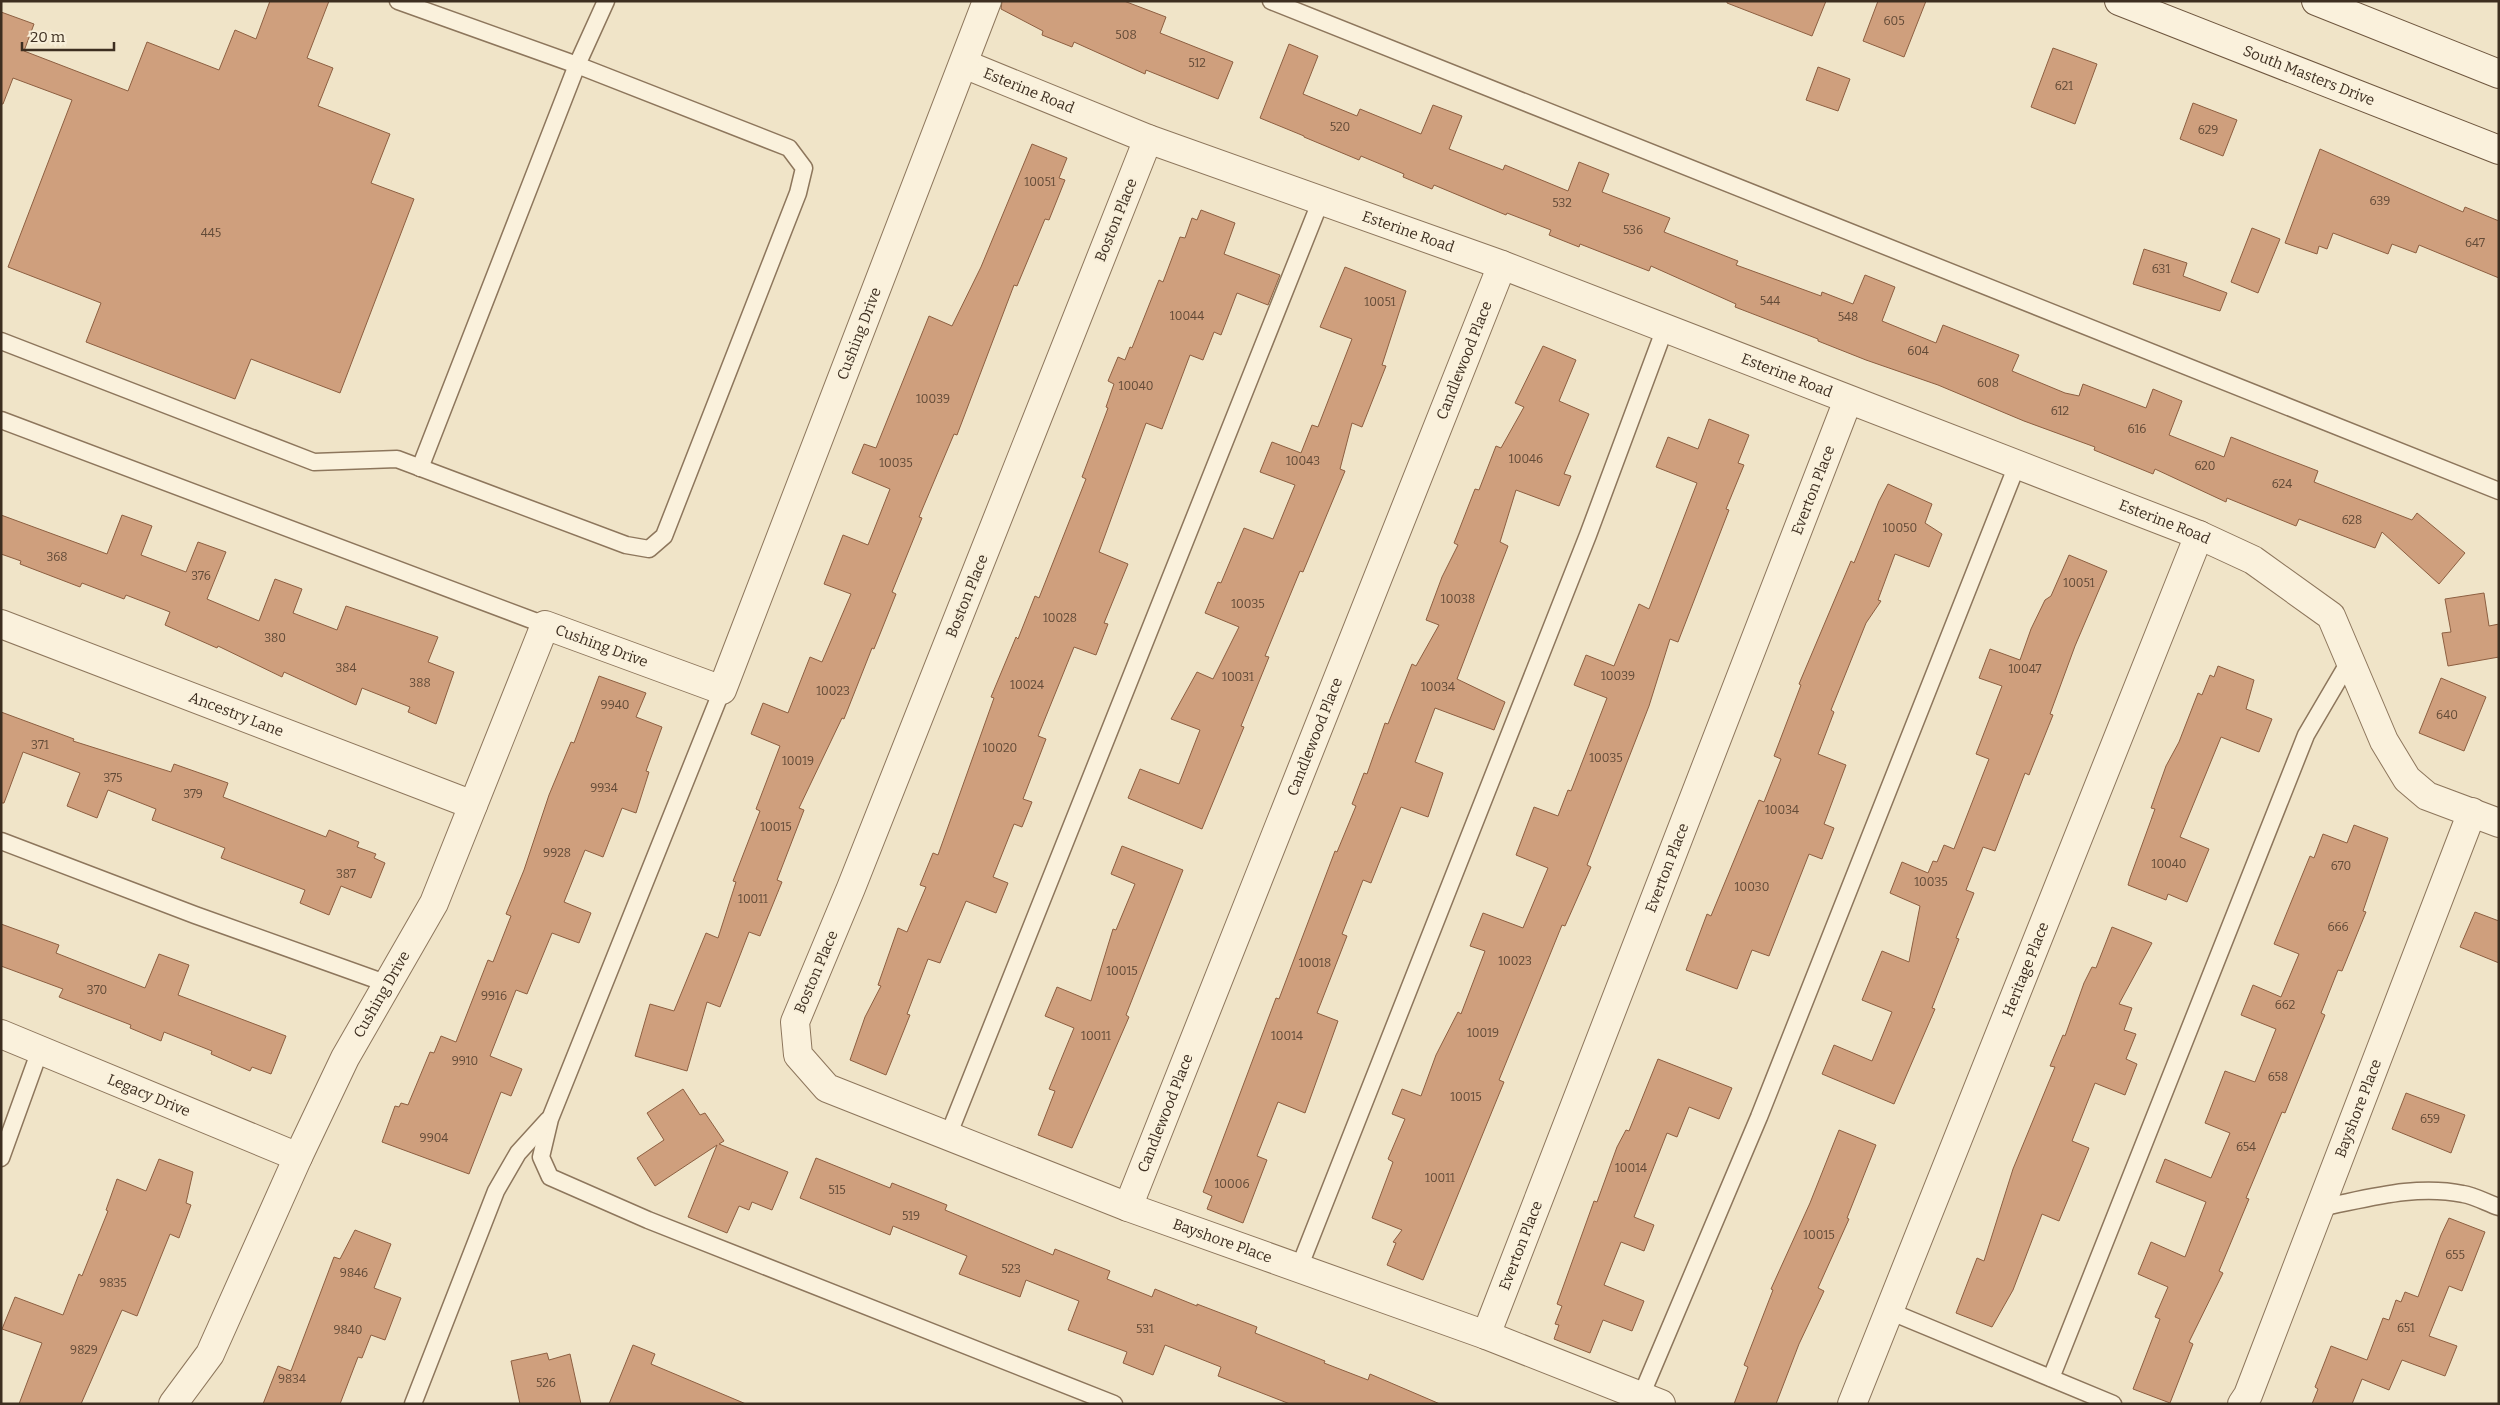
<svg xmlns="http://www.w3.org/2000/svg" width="2500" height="1405" font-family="Bitter,serif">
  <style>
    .building { fill: #cf9f7d; stroke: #8d5f41 }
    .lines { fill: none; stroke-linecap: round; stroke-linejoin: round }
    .service-casing { stroke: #8d765c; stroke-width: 19 }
    .minor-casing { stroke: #8d765c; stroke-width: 30 }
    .secondary-casing { stroke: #6f573f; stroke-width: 30 }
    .service { stroke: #faf1dc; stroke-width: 16 }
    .minor { stroke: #faf1dc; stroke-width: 28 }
    .secondary { stroke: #faf1dc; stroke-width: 28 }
    .labels { text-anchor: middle; stroke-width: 4; stroke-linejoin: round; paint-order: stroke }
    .number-label { font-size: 12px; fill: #624a37 }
    .street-label { font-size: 15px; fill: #3d2e20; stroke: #f7eed8 }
  </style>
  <rect width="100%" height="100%" fill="#f0e4c8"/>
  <g class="building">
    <polygon points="270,1 329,1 307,58 333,68 318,106 390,134 371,183 414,199 340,393 251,359 235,399 86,342 101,303 8,267 72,100 13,78 3,104 1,104 1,12 34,24 24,51 128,91 147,42 219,70 235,30 256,39"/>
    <polygon points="1002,1 1124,1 1166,17 1160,33 1233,62 1218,99 1146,70 1145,74 1074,42 1072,47 1042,35 1043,31 1001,9"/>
    <polygon points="1727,1 1826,1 1812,36 1727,3"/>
    <polygon points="1878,1 1926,1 1904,57 1863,41"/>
    <polygon points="1289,44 1318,56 1303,94 1357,116 1360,109 1421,134 1433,105 1462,116 1449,149 1503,170 1505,165 1568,191 1579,162 1609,174 1602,192 1670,218 1664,232 1738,261 1736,265 1821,296 1822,292 1853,304 1865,275 1895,287 1882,321 1936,343 1943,325 2019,355 2012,371 2065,393 2079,396 2083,384 2146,408 2153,389 2182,401 2169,435 2224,457 2231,437 2271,453 2318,471 2314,482 2412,520 2417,513 2465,553 2439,584 2382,532 2375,548 2299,519 2296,526 2227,498 2226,502 2155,469 2153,474 2094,450 2095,447 2024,421 1938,385 1866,360 1818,341 1818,339 1735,307 1736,304 1651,266 1649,271 1580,244 1579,247 1549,235 1551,230 1507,213 1506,215 1434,185 1432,189 1403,177 1404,174 1361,156 1359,160 1304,137 1304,136 1260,118"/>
    <polygon points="2053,48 2097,64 2075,124 2031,107"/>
    <polygon points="1818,67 1850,79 1838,111 1806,100"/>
    <polygon points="2193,103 2237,120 2223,156 2180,139"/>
    <polygon points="1032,144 1067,158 1059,178 1065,180 1049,220 1045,219 1017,286 1014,285 957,435 954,434 919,517 922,518 892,592 896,594 874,649 872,648 844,719 842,718 799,808 804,810 777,880 782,882 760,936 749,932 720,1007 707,1002 687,1071 635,1056 650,1004 674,1011 706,933 718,938 736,882 733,881 760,811 756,809 780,746 751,734 763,703 788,713 810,657 822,662 851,594 824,584 843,535 868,545 890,489 852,473 864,444 876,448 929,316 952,326 981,267"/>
    <polygon points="2320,149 2463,212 2465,207 2499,221 2499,278 2419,245 2416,253 2392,244 2388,254 2333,233 2327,249 2319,246 2317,254 2285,243"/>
    <polygon points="1201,210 1235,223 1224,254 1280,275 1268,305 1237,293 1221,335 1214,332 1203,360 1190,355 1162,429 1146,423 1099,552 1128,564 1104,623 1108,624 1096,655 1074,647 1038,736 1046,739 1023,799 1032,802 1022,827 1014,824 993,877 1008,883 996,913 966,901 940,963 928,959 907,1014 910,1015 886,1075 850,1060 865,1017 881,986 878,985 898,928 907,932 926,887 920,885 933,853 938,855 994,698 991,697 1016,637 1018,639 1035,596 1039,598 1086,479 1082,477 1108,408 1106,407 1114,384 1108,381 1118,357 1125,360 1130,347 1132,348 1159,280 1163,282 1180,237 1185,238 1192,218 1197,220"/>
    <polygon points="2252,228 2280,239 2258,293 2231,282"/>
    <polygon points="2144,249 2187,263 2183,276 2227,293 2220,311 2133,284"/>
    <polygon points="1345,267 1406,291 1382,365 1386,366 1362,427 1352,423 1340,469 1345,471 1303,572 1300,571 1265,656 1269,657 1241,726 1244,727 1202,829 1128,798 1140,769 1179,784 1200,730 1171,719 1197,672 1213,679 1239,627 1205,613 1218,582 1221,583 1244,528 1273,539 1295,485 1260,472 1272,442 1301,453 1312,425 1318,427 1352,339 1320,327"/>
    <polygon points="1543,346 1576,360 1559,401 1589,414 1564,474 1571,476 1559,506 1516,490 1500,542 1508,546 1457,679 1505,702 1494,730 1435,708 1415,762 1443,773 1428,817 1401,807 1371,883 1363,880 1342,934 1347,936 1317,1013 1338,1021 1305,1113 1278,1102 1257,1156 1267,1160 1243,1223 1207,1209 1212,1196 1203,1192 1276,998 1279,999 1335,851 1337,852 1356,806 1352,804 1364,773 1367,774 1385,723 1388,724 1412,664 1416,666 1439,625 1426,620 1442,577 1458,545 1454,543 1475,489 1479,490 1496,446 1501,448 1524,407 1515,403"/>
    <polygon points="1709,419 1749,435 1738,463 1744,465 1726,509 1729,510 1678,642 1670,639 1649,706 1587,865 1591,867 1565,926 1562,925 1499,1080 1504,1082 1423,1280 1387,1265 1396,1243 1393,1242 1402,1230 1372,1218 1393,1162 1388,1159 1405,1119 1392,1114 1402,1089 1421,1096 1436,1055 1458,1012 1461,1014 1485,951 1470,946 1483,913 1523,928 1548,868 1516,855 1534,807 1558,816 1568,790 1571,791 1607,698 1574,685 1586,655 1614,666 1639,604 1649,609 1697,483 1656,467 1668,437 1698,449"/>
    <polygon points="1888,484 1932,504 1925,523 1942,534 1929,567 1895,554 1878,600 1881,601 1866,623 1831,710 1834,712 1818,754 1846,765 1824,824 1834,828 1822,859 1809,854 1769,956 1752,950 1737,989 1686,970 1707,914 1711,916 1759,800 1764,802 1781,759 1774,756 1801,685 1799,684 1851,561 1854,563 1879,501"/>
    <polygon points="1,515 107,554 122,515 152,526 141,555 186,572 198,542 226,552 207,599 259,621 275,579 302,589 293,613 337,630 346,606 438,637 428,662 454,672 436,724 408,712 410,707 362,688 356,705 284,672 282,677 218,646 217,648 165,625 170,612 126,595 124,599 82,583 80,587 20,564 21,561 1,554"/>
    <polygon points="2069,555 2107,571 2075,646 2050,714 2053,715 2029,775 2025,773 1995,851 1983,847 1966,890 1974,893 1956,938 1959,939 1932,1008 1935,1009 1894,1104 1822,1074 1834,1045 1872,1061 1892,1012 1862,1000 1882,951 1909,962 1920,906 1890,893 1902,862 1928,873 1933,861 1937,862 1944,845 1954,849 1989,759 1976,754 2002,686 1979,678 1990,649 2020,660 2031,629 2045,600 2051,596"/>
    <polygon points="2484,593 2489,626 2499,624 2499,657 2448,666 2442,633 2451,632 2445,599"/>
    <polygon points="2218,666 2254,680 2246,709 2272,719 2259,752 2221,737 2180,837 2209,849 2187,902 2168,894 2166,900 2128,885 2130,878 2155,809 2151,808 2166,766 2179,742 2198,693 2202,695 2210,675 2214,677"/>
    <polygon points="599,676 646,693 636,717 662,727 646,771 649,772 636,813 622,808 603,857 585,850 564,902 591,913 579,943 552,933 527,994 516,990 490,1056 522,1069 511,1096 501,1092 469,1174 382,1142 395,1106 399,1107 401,1103 408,1105 430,1052 434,1053 441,1036 456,1042 488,960 493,962 511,916 506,914 524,870 549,795 571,742 574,743"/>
    <polygon points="2441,678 2486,697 2464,751 2419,733"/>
    <polygon points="1,712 74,739 73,741 171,772 174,764 228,783 223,797 326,837 329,830 359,842 357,847 376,854 374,858 385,863 371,898 341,886 329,915 300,903 305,890 221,858 225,848 152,820 156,809 108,790 97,818 67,806 80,773 23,752 4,803 1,803"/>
    <polygon points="2354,825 2388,838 2363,911 2366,912 2342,971 2338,970 2321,1013 2325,1015 2285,1113 2282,1112 2246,1198 2249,1199 2219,1271 2223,1273 2189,1342 2193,1344 2170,1403 2133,1389 2160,1319 2155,1317 2168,1287 2138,1274 2151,1242 2185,1257 2206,1202 2156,1182 2165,1159 2211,1178 2230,1133 2205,1123 2225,1071 2255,1082 2276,1029 2241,1015 2253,985 2281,997 2299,954 2274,944 2310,856 2314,858 2323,834 2347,843"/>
    <polygon points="1122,846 1183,870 1126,1015 1129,1017 1072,1148 1038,1135 1055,1091 1049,1089 1074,1028 1045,1016 1057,987 1091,1001 1113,929 1116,930 1135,884 1111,874"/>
    <polygon points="2475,912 2499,921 2499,963 2460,947"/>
    <polygon points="1,924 59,945 56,953 145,988 159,954 189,965 178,995 286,1036 271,1074 252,1067 250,1071 211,1054 212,1051 164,1032 161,1041 130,1028 131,1025 59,997 63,989 1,966"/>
    <polygon points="2112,927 2152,943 2119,1004 2132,1008 2124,1030 2136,1034 2126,1059 2137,1064 2125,1095 2095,1083 2072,1141 2089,1148 2059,1221 2042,1214 2013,1290 1992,1327 1956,1313 1977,1258 1984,1261 2013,1169 2055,1067 2050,1066 2063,1035 2065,1036 2084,983 2092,967 2096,968"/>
    <polygon points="1658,1059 1732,1088 1719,1119 1689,1107 1677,1137 1667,1133 1634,1217 1654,1225 1644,1251 1621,1242 1604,1285 1644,1301 1632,1331 1603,1320 1590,1353 1554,1339 1559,1325 1555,1324 1562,1306 1557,1304 1594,1201 1597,1202 1617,1147 1626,1130 1629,1131"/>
    <polygon points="683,1089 700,1115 705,1113 724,1141 719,1144 788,1172 772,1210 752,1202 749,1210 739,1206 727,1233 688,1217 717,1145 655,1186 637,1158 664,1140 647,1113"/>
    <polygon points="2406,1093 2465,1115 2451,1153 2392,1129"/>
    <polygon points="1839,1130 1876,1145 1847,1218 1849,1219 1818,1288 1824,1291 1799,1344 1776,1404 1734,1404 1748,1367 1744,1365 1773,1290 1771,1289 1810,1203"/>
    <polygon points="816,1158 890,1188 892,1183 947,1205 945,1210 1053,1255 1055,1249 1110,1271 1107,1279 1152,1297 1155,1289 1197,1306 1197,1304 1257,1327 1255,1333 1325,1361 1324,1363 1368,1380 1370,1374 1440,1404 1290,1404 1218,1376 1221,1367 1165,1345 1153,1375 1123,1363 1127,1352 1068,1330 1079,1301 1026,1280 1020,1297 959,1274 967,1256 893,1226 890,1235 800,1198"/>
    <polygon points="159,1159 193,1172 186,1203 191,1205 179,1238 170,1234 137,1316 122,1310 81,1404 19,1404 42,1343 2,1329 15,1297 63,1315 79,1274 82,1276 108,1211 106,1210 117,1179 146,1191"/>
    <polygon points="2449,1218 2485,1232 2462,1291 2449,1286 2429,1336 2457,1346 2445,1376 2402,1360 2389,1390 2362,1379 2352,1404 2312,1404 2318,1389 2315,1387 2331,1346 2367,1360 2383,1318 2389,1320 2396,1300 2401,1302 2405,1292 2418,1297 2441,1235"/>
    <polygon points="355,1230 391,1244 374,1288 401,1298 385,1340 371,1335 362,1358 358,1357 340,1404 263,1404 278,1366 291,1371 334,1257 340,1259"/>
    <polygon points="633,1345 655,1354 651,1364 746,1404 609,1404"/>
    <polygon points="547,1353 549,1360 570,1354 581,1404 520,1404 511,1361"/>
  </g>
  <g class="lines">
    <defs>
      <g id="service">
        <polyline points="398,1 577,65 420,468"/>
        <polyline points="1271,1 2499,491"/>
        <polyline points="1,341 314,462 397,459 626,545 649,549 664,536 798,193 804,168 789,148 577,65 606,1"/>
        <polyline points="1,420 545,625"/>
        <polyline points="722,690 550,1119 541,1157 550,1177 648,1220 1114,1404"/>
        <polyline points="1,841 195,915 388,984"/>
        <polyline points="948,1136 1321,200"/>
        <polyline points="1,1158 40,1050"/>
        <path d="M2319,1208C2367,1199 2414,1184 2463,1194C2475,1196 2487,1203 2499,1207"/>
        <polyline points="1299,1268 1588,535 1665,328"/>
        <polyline points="1889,1311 2113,1404"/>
        <polyline points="2051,1378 2306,735 2350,660"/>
        <polyline points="1641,1396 1759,1117 2017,465"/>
        <polyline points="413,1404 496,1191 518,1153 548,1120"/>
      </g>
      <g id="minor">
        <path id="s1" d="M964,64L1148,139L1502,265L2199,535L2253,560L2331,616L2384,741L2407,779L2427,796L2499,823"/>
        <path id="s2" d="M1148,139L851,888L795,1022L798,1055L827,1088L1128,1207L1486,1335L1661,1404"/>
        <path id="s3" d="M1,624L473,805"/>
        <path id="s4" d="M1,1034L298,1157"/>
        <path id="s5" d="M1128,1207L1502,265"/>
        <path id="s6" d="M1486,1335L1848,400"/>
        <path id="s7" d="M173,1404L210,1354L298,1157L345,1058L434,903L545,625L722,690L987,1"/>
        <path id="s8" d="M1852,1404L2199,535"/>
        <path id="s9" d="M2242,1404L2248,1395L2472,812"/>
      </g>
      <g id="secondary">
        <path id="s10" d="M2119,1L2499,150"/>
        <polyline points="2316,1 2499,74"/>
      </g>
    </defs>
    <use href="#service" class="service-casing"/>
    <use href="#minor" class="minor-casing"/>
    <use href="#secondary" class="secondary-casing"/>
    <use href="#service" class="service"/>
    <use href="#minor" class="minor"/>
    <use href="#secondary" class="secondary"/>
  </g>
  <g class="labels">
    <g class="number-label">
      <text x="1894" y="25">605</text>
      <text x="1126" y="39">508</text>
      <text x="1197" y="67">512</text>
      <text x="2064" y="90">621</text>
      <text x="1340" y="131">520</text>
      <text x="2208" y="134">629</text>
      <text x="1040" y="186">10051</text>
      <text x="2380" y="205">639</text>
      <text x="1562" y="207">532</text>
      <text x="1633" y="234">536</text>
      <text x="211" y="237">445</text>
      <text x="2475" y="247">647</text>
      <text x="2161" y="273">631</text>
      <text x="1770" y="305">544</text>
      <text x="1380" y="306">10051</text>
      <text x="1187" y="320">10044</text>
      <text x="1848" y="321">548</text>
      <text x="1918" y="355">604</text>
      <text x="1988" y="387">608</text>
      <text x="1136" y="390">10040</text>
      <text x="933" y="403">10039</text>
      <text x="2060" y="415">612</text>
      <text x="2137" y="433">616</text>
      <text x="1526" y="463">10046</text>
      <text x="1303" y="465">10043</text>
      <text x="896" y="467">10035</text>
      <text x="2205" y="470">620</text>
      <text x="2282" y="488">624</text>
      <text x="2352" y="524">628</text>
      <text x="1900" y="532">10050</text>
      <text x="57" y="561">368</text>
      <text x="201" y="580">376</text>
      <text x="2079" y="587">10051</text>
      <text x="1458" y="603">10038</text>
      <text x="1248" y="608">10035</text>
      <text x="1060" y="622">10028</text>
      <text x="275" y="642">380</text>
      <text x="346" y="672">384</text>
      <text x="2025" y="673">10047</text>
      <text x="1618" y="680">10039</text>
      <text x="1238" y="681">10031</text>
      <text x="420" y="687">388</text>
      <text x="1027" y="689">10024</text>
      <text x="1438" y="691">10034</text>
      <text x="833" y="695">10023</text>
      <text x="615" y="709">9940</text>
      <text x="2447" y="719">640</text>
      <text x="40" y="749">371</text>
      <text x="1000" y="752">10020</text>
      <text x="1606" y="762">10035</text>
      <text x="798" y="765">10019</text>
      <text x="113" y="782">375</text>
      <text x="604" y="792">9934</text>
      <text x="193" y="798">379</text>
      <text x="1782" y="814">10034</text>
      <text x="776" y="831">10015</text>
      <text x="557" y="857">9928</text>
      <text x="2169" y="868">10040</text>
      <text x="2341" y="870">670</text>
      <text x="346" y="878">387</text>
      <text x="1931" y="886">10035</text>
      <text x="1752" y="891">10030</text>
      <text x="753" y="903">10011</text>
      <text x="2338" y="931">666</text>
      <text x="1515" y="965">10023</text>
      <text x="1315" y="967">10018</text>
      <text x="1122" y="975">10015</text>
      <text x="97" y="994">370</text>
      <text x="494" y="1000">9916</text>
      <text x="2285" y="1009">662</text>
      <text x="1483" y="1037">10019</text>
      <text x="1096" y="1040">10011</text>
      <text x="1287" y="1040">10014</text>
      <text x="465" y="1065">9910</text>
      <text x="2278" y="1081">658</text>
      <text x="1466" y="1101">10015</text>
      <text x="2430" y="1123">659</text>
      <text x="434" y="1142">9904</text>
      <text x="2246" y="1151">654</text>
      <text x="1631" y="1172">10014</text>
      <text x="1440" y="1182">10011</text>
      <text x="1232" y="1188">10006</text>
      <text x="837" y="1194">515</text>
      <text x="911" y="1220">519</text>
      <text x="1819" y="1239">10015</text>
      <text x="2455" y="1259">655</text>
      <text x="1011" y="1273">523</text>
      <text x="354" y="1277">9846</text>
      <text x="113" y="1287">9835</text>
      <text x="2406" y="1332">651</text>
      <text x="1145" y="1333">531</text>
      <text x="348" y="1334">9840</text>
      <text x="84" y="1354">9829</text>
      <text x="292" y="1383">9834</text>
      <text x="546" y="1387">526</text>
    </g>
    <g class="street-label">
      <text dy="5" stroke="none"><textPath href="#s10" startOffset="204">South Masters Drive</textPath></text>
      <text dy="5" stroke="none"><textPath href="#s1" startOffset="70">Esterine Road</textPath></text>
      <text transform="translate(1116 220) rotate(-68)" y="5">Boston Place</text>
      <text dy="5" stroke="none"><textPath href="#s1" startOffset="475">Esterine Road</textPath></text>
      <text dy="5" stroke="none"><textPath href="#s7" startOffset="1436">Cushing Drive</textPath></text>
      <text dy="5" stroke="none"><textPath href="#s5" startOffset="911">Candlewood Place</textPath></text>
      <text dy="5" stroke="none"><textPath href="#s1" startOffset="880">Esterine Road</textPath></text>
      <text dy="5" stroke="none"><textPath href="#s6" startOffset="906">Everton Place</textPath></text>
      <text dy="5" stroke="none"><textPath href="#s1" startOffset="1285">Esterine Road</textPath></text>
      <text transform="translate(967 596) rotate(-68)" y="5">Boston Place</text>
      <text dy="5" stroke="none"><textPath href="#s7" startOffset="926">Cushing Drive</textPath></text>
      <text dy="5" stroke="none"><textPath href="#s3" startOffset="252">Ancestry Lane</textPath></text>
      <text dy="5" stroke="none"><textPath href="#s5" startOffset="506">Candlewood Place</textPath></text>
      <text dy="5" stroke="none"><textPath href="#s6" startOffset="501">Everton Place</textPath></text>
      <text dy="5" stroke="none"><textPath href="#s8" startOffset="468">Heritage Place</textPath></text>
      <text transform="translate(816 972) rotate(-67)" y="5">Boston Place</text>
      <text dy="5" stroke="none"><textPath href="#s7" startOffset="461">Cushing Drive</textPath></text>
      <text dy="5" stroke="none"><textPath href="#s4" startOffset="160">Legacy Drive</textPath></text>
      <text dy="5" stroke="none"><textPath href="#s9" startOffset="318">Bayshore Place</textPath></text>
      <text dy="5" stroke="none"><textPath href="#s5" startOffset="101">Candlewood Place</textPath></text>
      <text dy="5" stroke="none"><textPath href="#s2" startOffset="1452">Bayshore Place</textPath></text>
      <text dy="5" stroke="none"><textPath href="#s6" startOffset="96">Everton Place</textPath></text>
    </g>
  </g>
  <rect width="2500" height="1405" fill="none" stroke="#3d2e20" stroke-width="5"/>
  <path d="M22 42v8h92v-8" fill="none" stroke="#3d2e20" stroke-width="2.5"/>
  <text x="30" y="42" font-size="15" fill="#3d2e20" stroke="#f7eed8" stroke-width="4" paint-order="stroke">20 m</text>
</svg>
